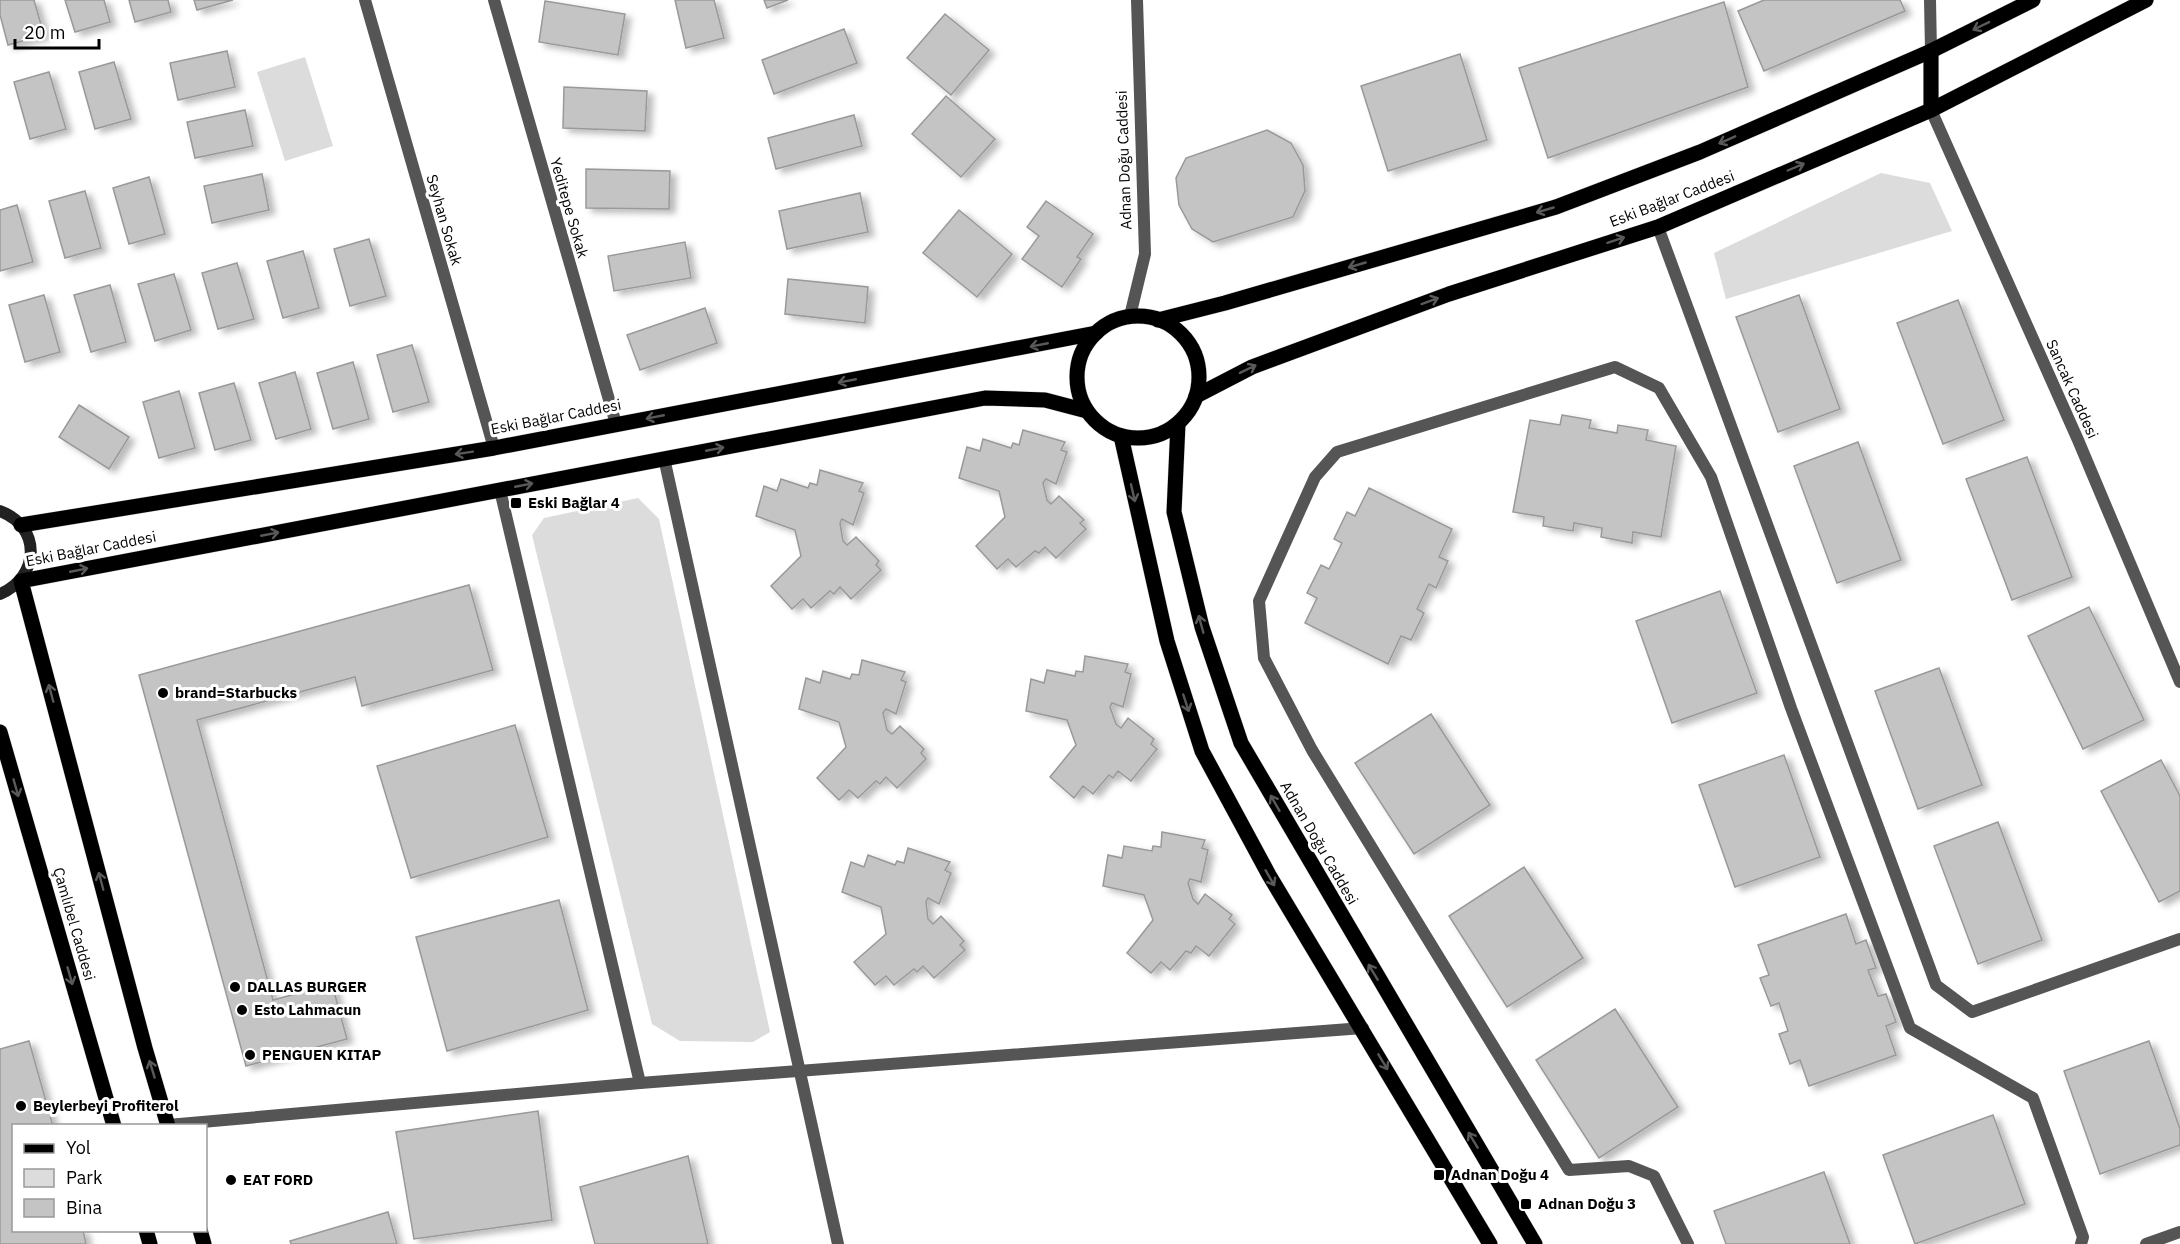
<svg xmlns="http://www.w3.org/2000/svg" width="2180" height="1244" font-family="'IBM Plex Sans',sans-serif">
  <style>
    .green { fill: #dcdcdc }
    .building { fill: #c4c4c4; stroke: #999; stroke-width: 1.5; filter: url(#shadow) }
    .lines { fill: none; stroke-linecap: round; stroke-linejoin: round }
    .primary-casing { stroke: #dbdbdb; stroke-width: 16 }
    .minor { stroke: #555; stroke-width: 12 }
    .tertiary { stroke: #555; stroke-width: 12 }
    .secondary { stroke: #222; stroke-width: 12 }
    .primary { stroke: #000; stroke-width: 15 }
    .oneway { stroke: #595959 }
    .poi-dot { fill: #000; stroke: #fff; stroke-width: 2 }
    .labels { text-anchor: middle; stroke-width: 6; stroke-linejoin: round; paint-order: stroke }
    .street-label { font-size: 15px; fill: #000; stroke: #fff }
    .poi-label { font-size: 15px; font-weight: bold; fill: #000; stroke: #fff; text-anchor: start }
  </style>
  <defs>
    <filter id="shadow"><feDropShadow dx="6" dy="4" stdDeviation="3" flood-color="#0004"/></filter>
  </defs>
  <rect width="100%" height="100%" fill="#fff"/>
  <g class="green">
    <polygon points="305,57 333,146 285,161 257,72"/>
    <polygon points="1881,173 1930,183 1952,231 1726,299 1714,253"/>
    <polygon points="638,498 659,519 770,1032 753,1042 680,1041 652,1024 532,535 544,518"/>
  </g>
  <g class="building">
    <polygon points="0,0 34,0 44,35 8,45 0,15"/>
    <polygon points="65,0 104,0 110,22 75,32"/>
    <polygon points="129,0 168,0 171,12 135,22"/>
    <polygon points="194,0 233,0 197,10"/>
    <polygon points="675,0 714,0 724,38 686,48"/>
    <polygon points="764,0 788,0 767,8"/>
    <polygon points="1764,0 1900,0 1905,11 1764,71 1738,11"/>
    <polygon points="545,1 625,14 618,55 539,42"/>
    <polygon points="1724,2 1748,87 1548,158 1519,68"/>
    <polygon points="945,14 989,50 951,95 907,58"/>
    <polygon points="844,29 857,63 774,94 762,60"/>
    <polygon points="227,51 235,87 178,100 170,63"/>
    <polygon points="1460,54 1487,140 1388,171 1361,86"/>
    <polygon points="114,62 131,119 95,129 79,72"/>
    <polygon points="49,72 66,129 30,139 14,82"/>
    <polygon points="564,87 647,91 645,131 563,128"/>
    <polygon points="946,96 995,139 961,177 912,134"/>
    <polygon points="245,110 253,146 195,158 187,122"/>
    <polygon points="854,115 862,146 776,169 768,138"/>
    <polygon points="1267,130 1291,143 1303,165 1305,191 1293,217 1213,242 1192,229 1179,205 1176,178 1186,158"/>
    <polygon points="586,169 670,171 669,209 586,208"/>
    <polygon points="262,174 269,210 212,223 204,186"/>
    <polygon points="149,177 165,234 129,244 113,188"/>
    <polygon points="85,191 101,248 65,258 49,201"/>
    <polygon points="860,193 868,232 787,249 779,211"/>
    <polygon points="1046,201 1093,234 1077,257 1081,259 1062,287 1022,259 1039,236 1027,227"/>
    <polygon points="17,205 33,262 0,271 0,210"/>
    <polygon points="959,210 1012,254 977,297 923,253"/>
    <polygon points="369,239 386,296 350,306 334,249"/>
    <polygon points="685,242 691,278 614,291 608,256"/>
    <polygon points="303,251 319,308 283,318 267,261"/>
    <polygon points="237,263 254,319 218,329 202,273"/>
    <polygon points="174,274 191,330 155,341 138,284"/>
    <polygon points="788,279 868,287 865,323 785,314"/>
    <polygon points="110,285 126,342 91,352 74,295"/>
    <polygon points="44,295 60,352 25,362 9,305"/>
    <polygon points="1799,295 1840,409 1778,432 1736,317"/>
    <polygon points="1958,300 2004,420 1943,444 1897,323"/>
    <polygon points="705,308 717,343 640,370 627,335"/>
    <polygon points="412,345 429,402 393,412 377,355"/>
    <polygon points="353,362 369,419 333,429 317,373"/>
    <polygon points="295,372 311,429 276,439 259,383"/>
    <polygon points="234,383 251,440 215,450 199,393"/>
    <polygon points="179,391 195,448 159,458 143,402"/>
    <polygon points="79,405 129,437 109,469 59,437"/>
    <polygon points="1562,415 1591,420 1589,428 1617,433 1618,425 1648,430 1646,440 1676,446 1661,537 1633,532 1632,543 1601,537 1602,528 1574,523 1573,531 1543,526 1544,517 1513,512 1530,420 1560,425"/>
    <polygon points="1023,430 1065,442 1061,450 1067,452 1056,484 1046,479 1043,483 1047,500 1051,504 1059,496 1084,520 1080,523 1086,529 1056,558 1045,547 1039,553 1035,551 1016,567 1008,559 997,569 976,546 1005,517 999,491 959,478 967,447 980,451 983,439 1011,448 1013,443 1019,445"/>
    <polygon points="1858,442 1901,560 1837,583 1794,466"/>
    <polygon points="2027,457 2072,577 2012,600 1966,479"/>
    <polygon points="820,470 863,483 859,491 864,493 853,525 842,519 840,523 843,541 847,545 856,537 879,561 876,565 881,570 851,599 840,587 834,594 830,591 811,608 803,599 792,609 771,586 801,556 795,530 756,516 764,486 777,491 781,479 808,488 810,483 817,485"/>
    <polygon points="1369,488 1452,529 1439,557 1448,561 1436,588 1429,584 1417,609 1424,613 1411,640 1401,636 1388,664 1305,623 1317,598 1307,593 1321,565 1329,569 1342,543 1334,539 1347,512 1355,516"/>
    <polygon points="469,585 493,670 362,706 355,677 197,720 273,1000 332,984 347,1039 246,1066 139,675"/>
    <polygon points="1720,591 1757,693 1672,723 1636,621"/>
    <polygon points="2089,607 2144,720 2083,749 2028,636"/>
    <polygon points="1085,656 1128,664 1125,672 1131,674 1123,707 1112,703 1110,707 1116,724 1121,728 1128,718 1154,739 1151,744 1157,749 1131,781 1118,771 1113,778 1109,775 1093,794 1083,786 1074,798 1050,777 1076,745 1067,720 1026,711 1031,679 1044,683 1047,670 1075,676 1076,671 1083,672"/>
    <polygon points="862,660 905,672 901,680 906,682 896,714 886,709 883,713 887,730 892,734 900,726 924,749 921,753 926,759 897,788 886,777 880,784 876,781 858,798 849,790 839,800 817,778 846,747 839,722 799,709 806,678 820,683 823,671 850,679 852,674 859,675"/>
    <polygon points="1939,668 1982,785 1918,809 1875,691"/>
    <polygon points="1431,714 1490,805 1414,854 1355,763"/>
    <polygon points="515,725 548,837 411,878 377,766"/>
    <polygon points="1784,755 1820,857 1735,887 1699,785"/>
    <polygon points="2161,760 2180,796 2180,891 2159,902 2101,791"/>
    <polygon points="1998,822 2042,940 1978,964 1934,846"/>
    <polygon points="1162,832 1205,840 1202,848 1208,850 1201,882 1190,879 1188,883 1193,899 1198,904 1205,894 1232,915 1229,919 1235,924 1209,956 1196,946 1191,953 1186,951 1170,970 1161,962 1151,973 1127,953 1153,920 1144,895 1103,886 1108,855 1122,858 1124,846 1152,851 1153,846 1161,847"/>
    <polygon points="908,848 950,862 945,870 951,873 939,904 928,898 926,902 928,919 933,924 941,916 964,941 960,945 965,950 934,978 923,966 917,972 914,969 894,985 886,976 875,985 854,962 886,934 881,907 842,892 851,862 864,867 868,855 895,865 897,861 904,863"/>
    <polygon points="1524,867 1583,958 1507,1007 1449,916"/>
    <polygon points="559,900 588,1010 447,1051 416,937"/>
    <polygon points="1846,914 1856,944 1866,940 1876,968 1868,970 1878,996 1886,994 1896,1022 1886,1026 1896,1055 1809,1086 1800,1060 1790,1064 1779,1034 1788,1031 1779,1003 1771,1006 1760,978 1769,975 1758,945"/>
    <polygon points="1615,1009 1678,1107 1599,1158 1536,1060"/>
    <polygon points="29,1041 53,1126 14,1126 14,1230 83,1230 86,1244 0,1244 0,1049"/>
    <polygon points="2149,1041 2180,1129 2180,1145 2100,1174 2064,1071"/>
    <polygon points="538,1111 552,1220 414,1239 396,1132"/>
    <polygon points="1993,1115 2025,1204 1915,1244 1883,1155"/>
    <polygon points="688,1156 708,1244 595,1244 580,1187"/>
    <polygon points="1824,1172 1850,1244 1726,1244 1714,1211"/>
    <polygon points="388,1212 397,1244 291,1244 290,1241"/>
  </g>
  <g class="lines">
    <defs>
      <g id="primary">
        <polyline points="1931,110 1931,51"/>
        <circle cx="1138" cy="377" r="61"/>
        <polyline points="1158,320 1225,303 1556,207 1700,152 1931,51 2033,0"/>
        <polyline points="1196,396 1252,367 1449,294 1658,227 1931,110 2146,0"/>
        <polyline points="1178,424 1174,512 1202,627 1241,743 1535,1244"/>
        <polyline points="1121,436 1167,641 1202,751 1269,875 1490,1244"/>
        <polyline points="21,525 494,448 1096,333"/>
        <polyline points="0,732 114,1126"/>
        <polyline points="168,1126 145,1048 21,581 985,398 1045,400 1087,411"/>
        <polyline points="146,1230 150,1244"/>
        <polyline points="200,1230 204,1244"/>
      </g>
    </defs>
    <use href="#primary" class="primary-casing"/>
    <g class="minor">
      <polyline points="365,0 494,448"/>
      <polyline points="494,0 616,424"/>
      <polyline points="1930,0 1931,51"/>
      <polyline points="1931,110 2078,440 2180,682"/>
      <polyline points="1658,227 1936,985 1972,1012 2180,939"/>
      <polyline points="664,458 838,1244"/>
      <polyline points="500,490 640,1083"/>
      <polyline points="168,1125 640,1083 1363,1028"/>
      <polyline points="1688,1244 1654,1176 1629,1166 1569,1170 1312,750 1264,658 1259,601 1315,477 1337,452 1615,367 1659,388 1711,477 1791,708 1910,1028 2033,1098 2083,1237 2081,1244"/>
      <polyline points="2146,1244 2180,1232"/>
    </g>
    <polyline class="tertiary" points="1130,316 1145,254 1137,0"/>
    <path class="secondary" d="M0,511C42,527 40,577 0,594"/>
    <use href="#primary" class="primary"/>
  </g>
  <defs><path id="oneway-shaft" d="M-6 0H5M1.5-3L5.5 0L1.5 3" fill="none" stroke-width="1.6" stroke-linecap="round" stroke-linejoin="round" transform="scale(1.5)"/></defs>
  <g class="oneway">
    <use href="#oneway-shaft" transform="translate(1981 26) rotate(154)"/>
    <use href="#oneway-shaft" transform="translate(1727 140) rotate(156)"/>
    <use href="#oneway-shaft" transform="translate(1796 167) rotate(-23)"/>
    <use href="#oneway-shaft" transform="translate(1545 210) rotate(164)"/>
    <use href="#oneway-shaft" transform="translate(1616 240) rotate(-18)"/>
    <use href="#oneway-shaft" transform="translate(1357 265) rotate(164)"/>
    <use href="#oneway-shaft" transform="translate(1430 301) rotate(-20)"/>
    <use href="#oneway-shaft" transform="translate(1039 345) rotate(169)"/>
    <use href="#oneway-shaft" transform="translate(1248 369) rotate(-26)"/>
    <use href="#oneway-shaft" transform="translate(847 381) rotate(169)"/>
    <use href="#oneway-shaft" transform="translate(655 417) rotate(169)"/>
    <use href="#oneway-shaft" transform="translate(715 449) rotate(-11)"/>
    <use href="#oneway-shaft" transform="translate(464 453) rotate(171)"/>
    <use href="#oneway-shaft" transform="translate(524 485) rotate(-11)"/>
    <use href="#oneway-shaft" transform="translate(1133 493) rotate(77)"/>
    <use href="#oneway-shaft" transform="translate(270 534) rotate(-11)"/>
    <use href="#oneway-shaft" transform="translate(79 570) rotate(-11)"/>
    <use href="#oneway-shaft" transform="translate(1201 624) rotate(-105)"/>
    <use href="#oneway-shaft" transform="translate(51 693) rotate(-105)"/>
    <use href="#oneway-shaft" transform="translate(1186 703) rotate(72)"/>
    <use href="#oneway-shaft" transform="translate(16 788) rotate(74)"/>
    <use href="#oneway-shaft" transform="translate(1275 803) rotate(-120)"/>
    <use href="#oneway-shaft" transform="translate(1270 878) rotate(60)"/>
    <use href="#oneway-shaft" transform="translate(101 881) rotate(-105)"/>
    <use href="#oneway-shaft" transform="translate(1373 972) rotate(-121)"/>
    <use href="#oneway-shaft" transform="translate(70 976) rotate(74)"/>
    <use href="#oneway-shaft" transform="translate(1383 1062) rotate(59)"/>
    <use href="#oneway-shaft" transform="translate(152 1069) rotate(-107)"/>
    <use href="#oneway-shaft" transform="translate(1473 1140) rotate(-121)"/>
  </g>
  <g class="poi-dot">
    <rect x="510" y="497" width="12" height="12" rx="3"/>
    <circle cx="163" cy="693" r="6"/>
    <circle cx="235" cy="987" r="6"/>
    <circle cx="242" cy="1010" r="6"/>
    <circle cx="250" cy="1055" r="6"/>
    <circle cx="21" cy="1106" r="6"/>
    <rect x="1433" y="1169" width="12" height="12" rx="3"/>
    <circle cx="231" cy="1180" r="6"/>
    <rect x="1520" y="1198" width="12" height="12" rx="3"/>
  </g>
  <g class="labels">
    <g class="street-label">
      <text transform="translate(1124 160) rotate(-92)" y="5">Adnan Doğu Caddesi</text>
      <text transform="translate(1672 199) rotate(-21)" y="5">Eski Bağlar Caddesi</text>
      <text transform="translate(569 208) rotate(74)" y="5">Yeditepe Sokak</text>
      <text transform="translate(444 220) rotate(74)" y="5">Seyhan Sokak</text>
      <text transform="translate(2072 389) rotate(66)" y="5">Sancak Caddesi</text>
      <text transform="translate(556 417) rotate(-11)" y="5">Eski Bağlar Caddesi</text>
      <text transform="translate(91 549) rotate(-11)" y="5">Eski Bağlar Caddesi</text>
      <text transform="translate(1319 843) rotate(60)" y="5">Adnan Doğu Caddesi</text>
      <text transform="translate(74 924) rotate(74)" y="5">Çamlıbel Caddesi</text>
    </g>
    <g class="poi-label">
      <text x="528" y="508">Eski Bağlar 4</text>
      <text x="175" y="698">brand=Starbucks</text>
      <text x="247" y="992">DALLAS BURGER</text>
      <text x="254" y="1015">Esto Lahmacun</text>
      <text x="262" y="1060">PENGUEN KITAP</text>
      <text x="33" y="1111">Beylerbeyi Profiterol</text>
      <text x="1451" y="1180">Adnan Doğu 4</text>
      <text x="243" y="1185">EAT FORD</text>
      <text x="1538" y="1209">Adnan Doğu 3</text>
    </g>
  </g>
  <rect x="12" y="1124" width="195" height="108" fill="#ffffff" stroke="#999999" stroke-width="1.5"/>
  <rect x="24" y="1144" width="30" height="9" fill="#000000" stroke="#999999" stroke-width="1.5"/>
  <text x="66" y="1154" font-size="18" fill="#000000">Yol</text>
  <rect x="24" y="1169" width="30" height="18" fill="#dcdcdc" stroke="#999999" stroke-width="1.5"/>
  <text x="66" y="1184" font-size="18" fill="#000000">Park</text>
  <rect x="24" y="1199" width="30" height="18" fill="#c4c4c4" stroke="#999999" stroke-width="1.5"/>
  <text x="66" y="1214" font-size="18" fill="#000000">Bina</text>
  <path d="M15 39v9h84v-9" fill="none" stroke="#000000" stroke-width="3"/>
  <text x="24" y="39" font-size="18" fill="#000000" stroke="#ffffff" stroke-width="4.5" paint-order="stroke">20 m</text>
</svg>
